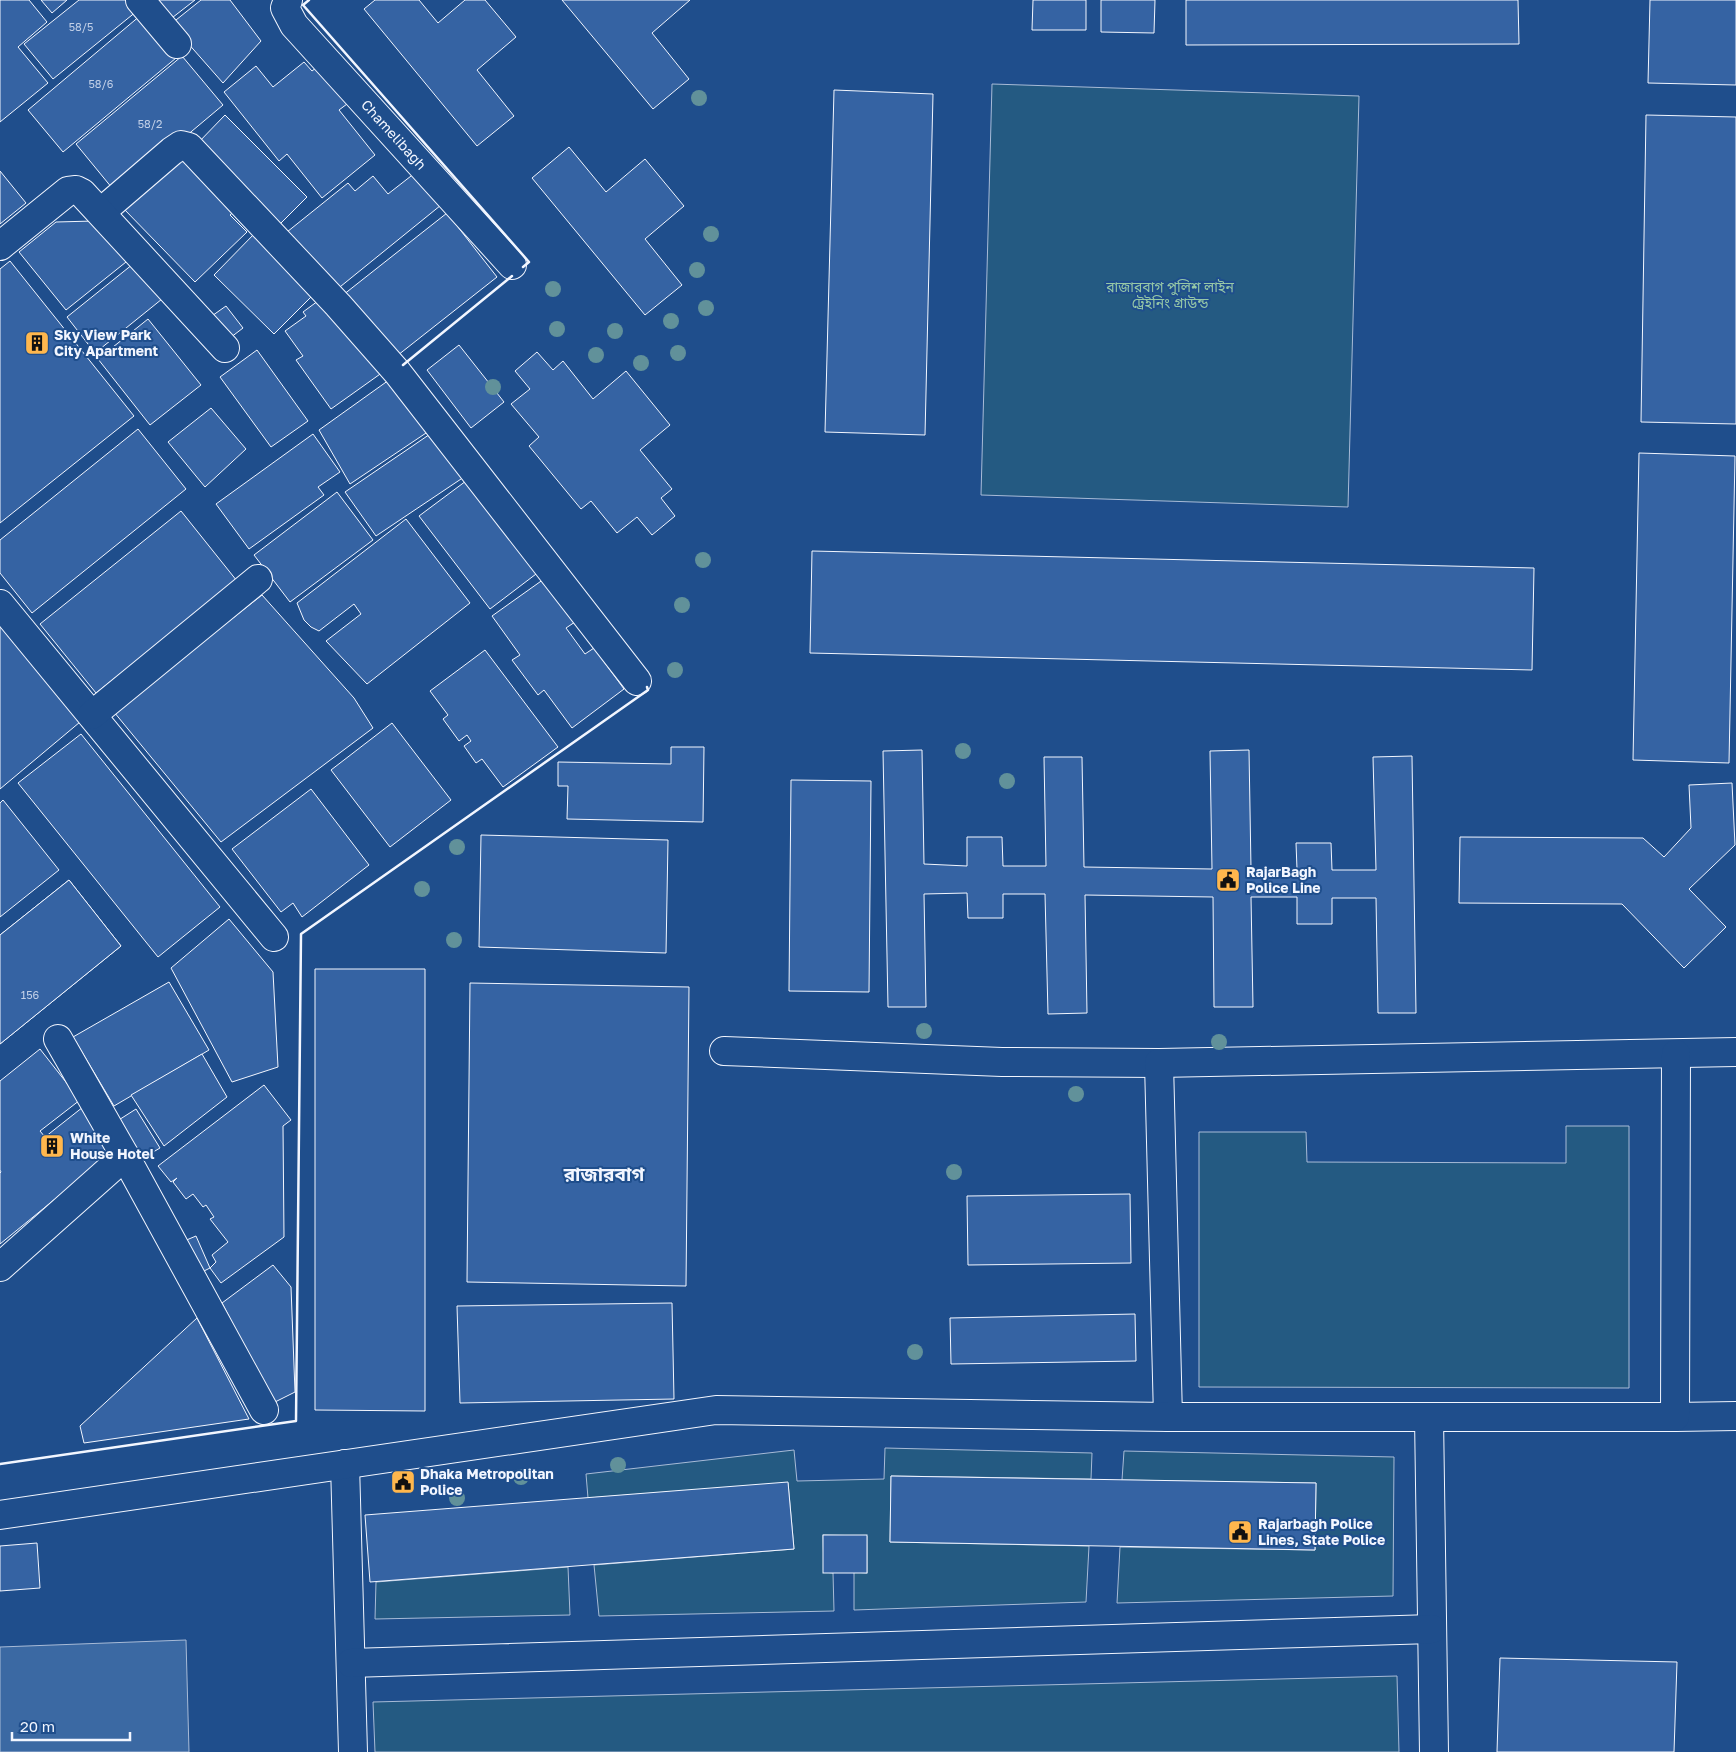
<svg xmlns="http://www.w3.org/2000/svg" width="1736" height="1752" font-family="'Golos Text','Noto Sans Bengali',sans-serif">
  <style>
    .green { fill: #245a82; stroke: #a8bbd7 }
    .water { fill: #3b69a3; stroke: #a8bbd7 }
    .building { fill: #3563a3; stroke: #f2f6ff }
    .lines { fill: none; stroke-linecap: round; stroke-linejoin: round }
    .minor-casing { stroke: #f2f6ff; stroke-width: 30 }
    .minor { stroke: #1f4e8c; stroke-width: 28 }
    .wall { stroke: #f2f6ff; stroke-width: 2.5 }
    .tree { fill: #61919a }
    .labels { text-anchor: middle; stroke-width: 4; stroke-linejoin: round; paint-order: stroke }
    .number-label { font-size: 11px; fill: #c3d1e8 }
    .street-label { font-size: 14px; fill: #f2f6ff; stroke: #1f4e8c }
    .park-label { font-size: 14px; fill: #97c8a6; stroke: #1f4e8c }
    .poi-label { font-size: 14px; font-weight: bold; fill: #f2f6ff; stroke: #1f4e8c; text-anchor: start }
    .district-label { font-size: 19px; font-weight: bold; fill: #f2f6ff; stroke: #1f4e8c }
  </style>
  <rect width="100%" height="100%" fill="#1f4e8c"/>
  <g class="green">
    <polygon points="992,84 1359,96 1348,507 981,495"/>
    <polygon points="1566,1126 1629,1126 1629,1388 1199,1387 1199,1132 1306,1132 1307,1162 1566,1163"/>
    <polygon points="885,1448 1092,1453 1091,1479 891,1476 890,1542 1089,1546 1086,1602 854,1610 854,1572 867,1573 867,1536 823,1535 824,1572 833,1573 834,1611 599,1616 594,1565 794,1549 788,1483 588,1498 586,1474 794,1450 797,1481 884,1479"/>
    <polygon points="1124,1451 1394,1457 1393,1596 1117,1603 1120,1547 1315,1550 1316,1483 1122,1480"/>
    <polygon points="568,1567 570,1615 375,1619 376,1582"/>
    <polygon points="1397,1676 1399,1752 375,1752 373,1702"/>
  </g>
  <polygon class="water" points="186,1640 189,1752 0,1752 0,1647"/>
  <g class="building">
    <polygon points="0,0 29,0 47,22 18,47 48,83 0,122"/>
    <polygon points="41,0 67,0 52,13"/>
    <polygon points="79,0 128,0 137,11 53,79 24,44"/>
    <polygon points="151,0 195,0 168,21"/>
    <polygon points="201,0 230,0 261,41 223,83 171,24"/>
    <polygon points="375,0 419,0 438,23 465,0 485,0 516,37 477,70 514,116 477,146 364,9"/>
    <polygon points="562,0 690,0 652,33 689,79 653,109"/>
    <polygon points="1033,0 1086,0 1086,30 1032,30"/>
    <polygon points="1101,0 1155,0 1154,33 1101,32"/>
    <polygon points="1186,0 1518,0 1519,44 1186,45"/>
    <polygon points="1650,0 1736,0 1736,85 1648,83"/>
    <polygon points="141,15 176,58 63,152 28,110"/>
    <polygon points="182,56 223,105 117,194 76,144"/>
    <polygon points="304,62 312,71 321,64 351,101 339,110 375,155 322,198 287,154 279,161 224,92 256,66 273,87"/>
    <polygon points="834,90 933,94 925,435 825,432"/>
    <polygon points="225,115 307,197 277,227 195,146"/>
    <polygon points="1646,115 1736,117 1736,424 1641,422"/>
    <polygon points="569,147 606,192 645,159 684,206 645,239 682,285 645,315 532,178"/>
    <polygon points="180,152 236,210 230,215 247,232 195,282 123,208"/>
    <polygon points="420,169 446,201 330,295 282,236 348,183 355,191 373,176 388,194"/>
    <polygon points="0,171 26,203 0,224"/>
    <polygon points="447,213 497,277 393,359 343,295"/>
    <polygon points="94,221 126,262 66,310 19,252 56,222"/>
    <polygon points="256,232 316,292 274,334 214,275"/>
    <polygon points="10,261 134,416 0,523 0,269"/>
    <polygon points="133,264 162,299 95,353 67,317"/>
    <polygon points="322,298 383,372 331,409 296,360 303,356 285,331 306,316 303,312"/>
    <polygon points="226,306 243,328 226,341 209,318"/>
    <polygon points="148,319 201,385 150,425 98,359"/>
    <polygon points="459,345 504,402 471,428 427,370"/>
    <polygon points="257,350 308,421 271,447 220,377"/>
    <polygon points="537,352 553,370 563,361 593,399 626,371 670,425 640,450 672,489 661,498 675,516 652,535 637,517 617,533 591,501 581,509 529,446 539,437 511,404 530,389 515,371"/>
    <polygon points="396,375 435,427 350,484 319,430"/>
    <polygon points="211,408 246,449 205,487 168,442"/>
    <polygon points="138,429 186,489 32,613 0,573 0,540"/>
    <polygon points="436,430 467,475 376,536 345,492"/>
    <polygon points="313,434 340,472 318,487 324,495 249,549 216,504"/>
    <polygon points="1639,453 1735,456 1729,763 1633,760"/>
    <polygon points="470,478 540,571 490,609 419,516"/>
    <polygon points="337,492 373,540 290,602 254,555"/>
    <polygon points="181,511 237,581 96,693 40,624"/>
    <polygon points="406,519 470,603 367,684 326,641 361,614 354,604 319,631 311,627 304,620 297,603"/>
    <polygon points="812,551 1534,568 1532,670 810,653"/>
    <polygon points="544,579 575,622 566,628 585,654 594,648 624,689 572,728 544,690 538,695 512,660 520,655 492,616"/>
    <polygon points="262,595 354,698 373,728 221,842 114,712"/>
    <polygon points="0,619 80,722 0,789"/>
    <polygon points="485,650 558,747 503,787 482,759 476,763 464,746 471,741 467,735 459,741 443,719 448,715 430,691"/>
    <polygon points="392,723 451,800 390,847 331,770"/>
    <polygon points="81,734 220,907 158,957 18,783"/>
    <polygon points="671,747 704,747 703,822 567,819 568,786 558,786 558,762 671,764"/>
    <polygon points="922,750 924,864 967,866 967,837 1002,837 1003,866 1046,866 1044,757 1082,757 1084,867 1212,869 1210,751 1249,750 1251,869 1297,869 1296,843 1331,843 1332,870 1376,870 1373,757 1412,756 1416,1013 1378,1013 1376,898 1332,898 1332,924 1297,924 1297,897 1251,897 1253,1007 1214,1007 1213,897 1085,895 1087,1013 1048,1014 1045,894 1003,894 1003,918 968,918 967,893 924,894 926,1007 888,1007 883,751"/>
    <polygon points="791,780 871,781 869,992 789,991"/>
    <polygon points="1732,783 1735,845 1689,889 1726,927 1684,968 1622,904 1459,903 1460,837 1643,838 1664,857 1691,828 1689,785"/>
    <polygon points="311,789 369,865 302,917 293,903 281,912 232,849"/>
    <polygon points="3,800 59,870 0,917 0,803"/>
    <polygon points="481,835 668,840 666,953 479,947"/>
    <polygon points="69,880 121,946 0,1044 0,935"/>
    <polygon points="69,880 121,946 0,1044 0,935"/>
    <polygon points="229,919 273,972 278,1067 232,1082 171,968"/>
    <polygon points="315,969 425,969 425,1411 315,1410"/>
    <polygon points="169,982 209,1050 114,1106 73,1037"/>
    <polygon points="470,983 689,987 686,1286 467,1282"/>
    <polygon points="40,1049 80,1100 40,1131 45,1137 83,1107 109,1155 0,1244 0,1173 1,1172 0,1170 0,1081"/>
    <polygon points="202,1054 227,1097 164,1146 131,1095"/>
    <polygon points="264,1085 291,1120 283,1126 284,1237 221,1283 210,1268 216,1262 212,1255 228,1242 210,1219 214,1217 206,1205 203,1207 193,1194 186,1199 173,1182 177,1178 171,1182 158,1166"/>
    <polygon points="136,1109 160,1148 138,1161 114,1123"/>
    <polygon points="1130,1194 1131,1263 968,1265 967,1196"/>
    <polygon points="196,1236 210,1268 192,1277 177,1244"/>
    <polygon points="273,1265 291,1287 295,1392 273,1403 222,1303"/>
    <polygon points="672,1303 674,1399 460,1403 457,1306"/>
    <polygon points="1135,1314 1136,1361 951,1364 950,1318"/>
    <polygon points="197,1318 249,1419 84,1443 80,1426"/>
    <polygon points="891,1476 1316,1483 1315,1550 890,1542"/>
    <polygon points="788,1482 794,1549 370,1582 365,1515"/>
    <rect x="823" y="1535" width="44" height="38"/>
    <polygon points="37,1543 40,1588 0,1591 0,1546"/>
    <polygon points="1500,1658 1677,1662 1674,1752 1497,1752"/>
  </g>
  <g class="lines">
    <defs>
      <g id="minor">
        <polyline points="140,0 177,44"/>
        <path id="s1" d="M288,0L285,8L294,25L512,265"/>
        <polyline points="101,212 172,151 181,145 189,147 338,305 397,372 637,681"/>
        <polyline points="0,246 68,191 76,190 82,193 225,348"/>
        <polyline points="0,604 274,937"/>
        <polyline points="92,715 258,579"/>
        <polyline points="58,1039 125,1156"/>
        <polyline points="724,1051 1002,1062 1159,1063"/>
        <polyline points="0,1267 125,1156 264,1410"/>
        <polyline points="1168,1417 1159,1063 1736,1052"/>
        <polyline points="1429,1417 1434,1752"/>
        <polyline points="1675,1417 1736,1416"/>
        <polyline points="345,1464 353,1752"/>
        <polyline points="0,1515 716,1410 1168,1417 1675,1417 1676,1054"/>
        <polyline points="351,1663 1432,1629"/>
      </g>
    </defs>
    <use href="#minor" class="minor-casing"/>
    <use href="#minor" class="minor"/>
    <g class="wall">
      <polyline points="309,0 303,5 529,262 523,267"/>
      <polyline points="403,365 512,276"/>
      <polyline points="0,1464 296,1421 301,934 648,690 647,687"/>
    </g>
  </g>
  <g class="tree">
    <circle cx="699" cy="98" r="8"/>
    <circle cx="711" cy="234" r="8"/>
    <circle cx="697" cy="270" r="8"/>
    <circle cx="553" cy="289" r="8"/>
    <circle cx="706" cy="308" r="8"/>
    <circle cx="671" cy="321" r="8"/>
    <circle cx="557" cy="329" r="8"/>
    <circle cx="615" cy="331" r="8"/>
    <circle cx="678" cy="353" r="8"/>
    <circle cx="596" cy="355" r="8"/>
    <circle cx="641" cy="363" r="8"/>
    <circle cx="493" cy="387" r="8"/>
    <circle cx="703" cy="560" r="8"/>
    <circle cx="682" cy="605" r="8"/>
    <circle cx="675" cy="670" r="8"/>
    <circle cx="963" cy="751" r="8"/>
    <circle cx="1007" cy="781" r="8"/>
    <circle cx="457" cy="847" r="8"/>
    <circle cx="422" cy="889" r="8"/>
    <circle cx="454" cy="940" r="8"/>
    <circle cx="924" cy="1031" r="8"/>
    <circle cx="1219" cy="1042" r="8"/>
    <circle cx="1076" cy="1094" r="8"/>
    <circle cx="954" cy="1172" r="8"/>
    <circle cx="915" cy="1352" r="8"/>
    <circle cx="618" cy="1465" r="8"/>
    <circle cx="521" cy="1477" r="8"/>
    <circle cx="457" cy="1498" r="8"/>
  </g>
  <defs>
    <symbol id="building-square" viewBox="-11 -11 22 22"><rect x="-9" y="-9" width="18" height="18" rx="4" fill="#ffb74d" stroke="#1f4e8c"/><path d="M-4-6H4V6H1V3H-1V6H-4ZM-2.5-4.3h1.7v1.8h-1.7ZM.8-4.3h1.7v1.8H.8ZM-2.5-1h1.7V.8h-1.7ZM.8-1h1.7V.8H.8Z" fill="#111"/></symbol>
    <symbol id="civic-square" viewBox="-11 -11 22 22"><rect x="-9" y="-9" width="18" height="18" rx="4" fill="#ffb74d" stroke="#1f4e8c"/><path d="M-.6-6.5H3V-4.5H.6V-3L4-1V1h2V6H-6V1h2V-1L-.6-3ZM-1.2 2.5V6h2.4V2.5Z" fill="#111"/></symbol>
  </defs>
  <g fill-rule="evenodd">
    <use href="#building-square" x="23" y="329" width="28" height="28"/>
    <use href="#civic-square" x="1214" y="866" width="28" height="28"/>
    <use href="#building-square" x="38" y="1132" width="28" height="28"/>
    <use href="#civic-square" x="389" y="1468" width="28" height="28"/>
    <use href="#civic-square" x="1226" y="1518" width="28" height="28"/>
  </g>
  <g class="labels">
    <g class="number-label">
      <text x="81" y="31">58/5</text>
      <text x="101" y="88">58/6</text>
      <text x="150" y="128">58/2</text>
      <text x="30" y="999">156</text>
    </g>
    <g class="street-label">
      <text dy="5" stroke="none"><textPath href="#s1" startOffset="176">Chamelibagh</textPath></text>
    </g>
    <g class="park-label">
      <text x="1170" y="292">রাজারবাগ পুলিশ লাইন<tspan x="1170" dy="16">ট্রেইনিং গ্রাউন্ড</tspan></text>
    </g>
    <g class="poi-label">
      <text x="54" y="340">Sky View Park<tspan x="54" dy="16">City Apartment</tspan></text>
      <text x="1246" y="877">RajarBagh<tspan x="1246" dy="16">Police Line</tspan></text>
      <text x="70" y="1143">White<tspan x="70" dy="16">House Hotel</tspan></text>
      <text x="420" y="1479">Dhaka Metropolitan<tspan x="420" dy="16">Police</tspan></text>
      <text x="1258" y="1529">Rajarbagh Police<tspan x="1258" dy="16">Lines, State Police</tspan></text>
    </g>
    <g class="district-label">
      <text x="604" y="1181">রাজারবাগ</text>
    </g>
  </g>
  <path d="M12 1732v8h118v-8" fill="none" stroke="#f2f6ff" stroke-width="2.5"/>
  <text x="20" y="1732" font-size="15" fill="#f2f6ff" stroke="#1f4e8c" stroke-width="4" paint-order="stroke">20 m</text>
</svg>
